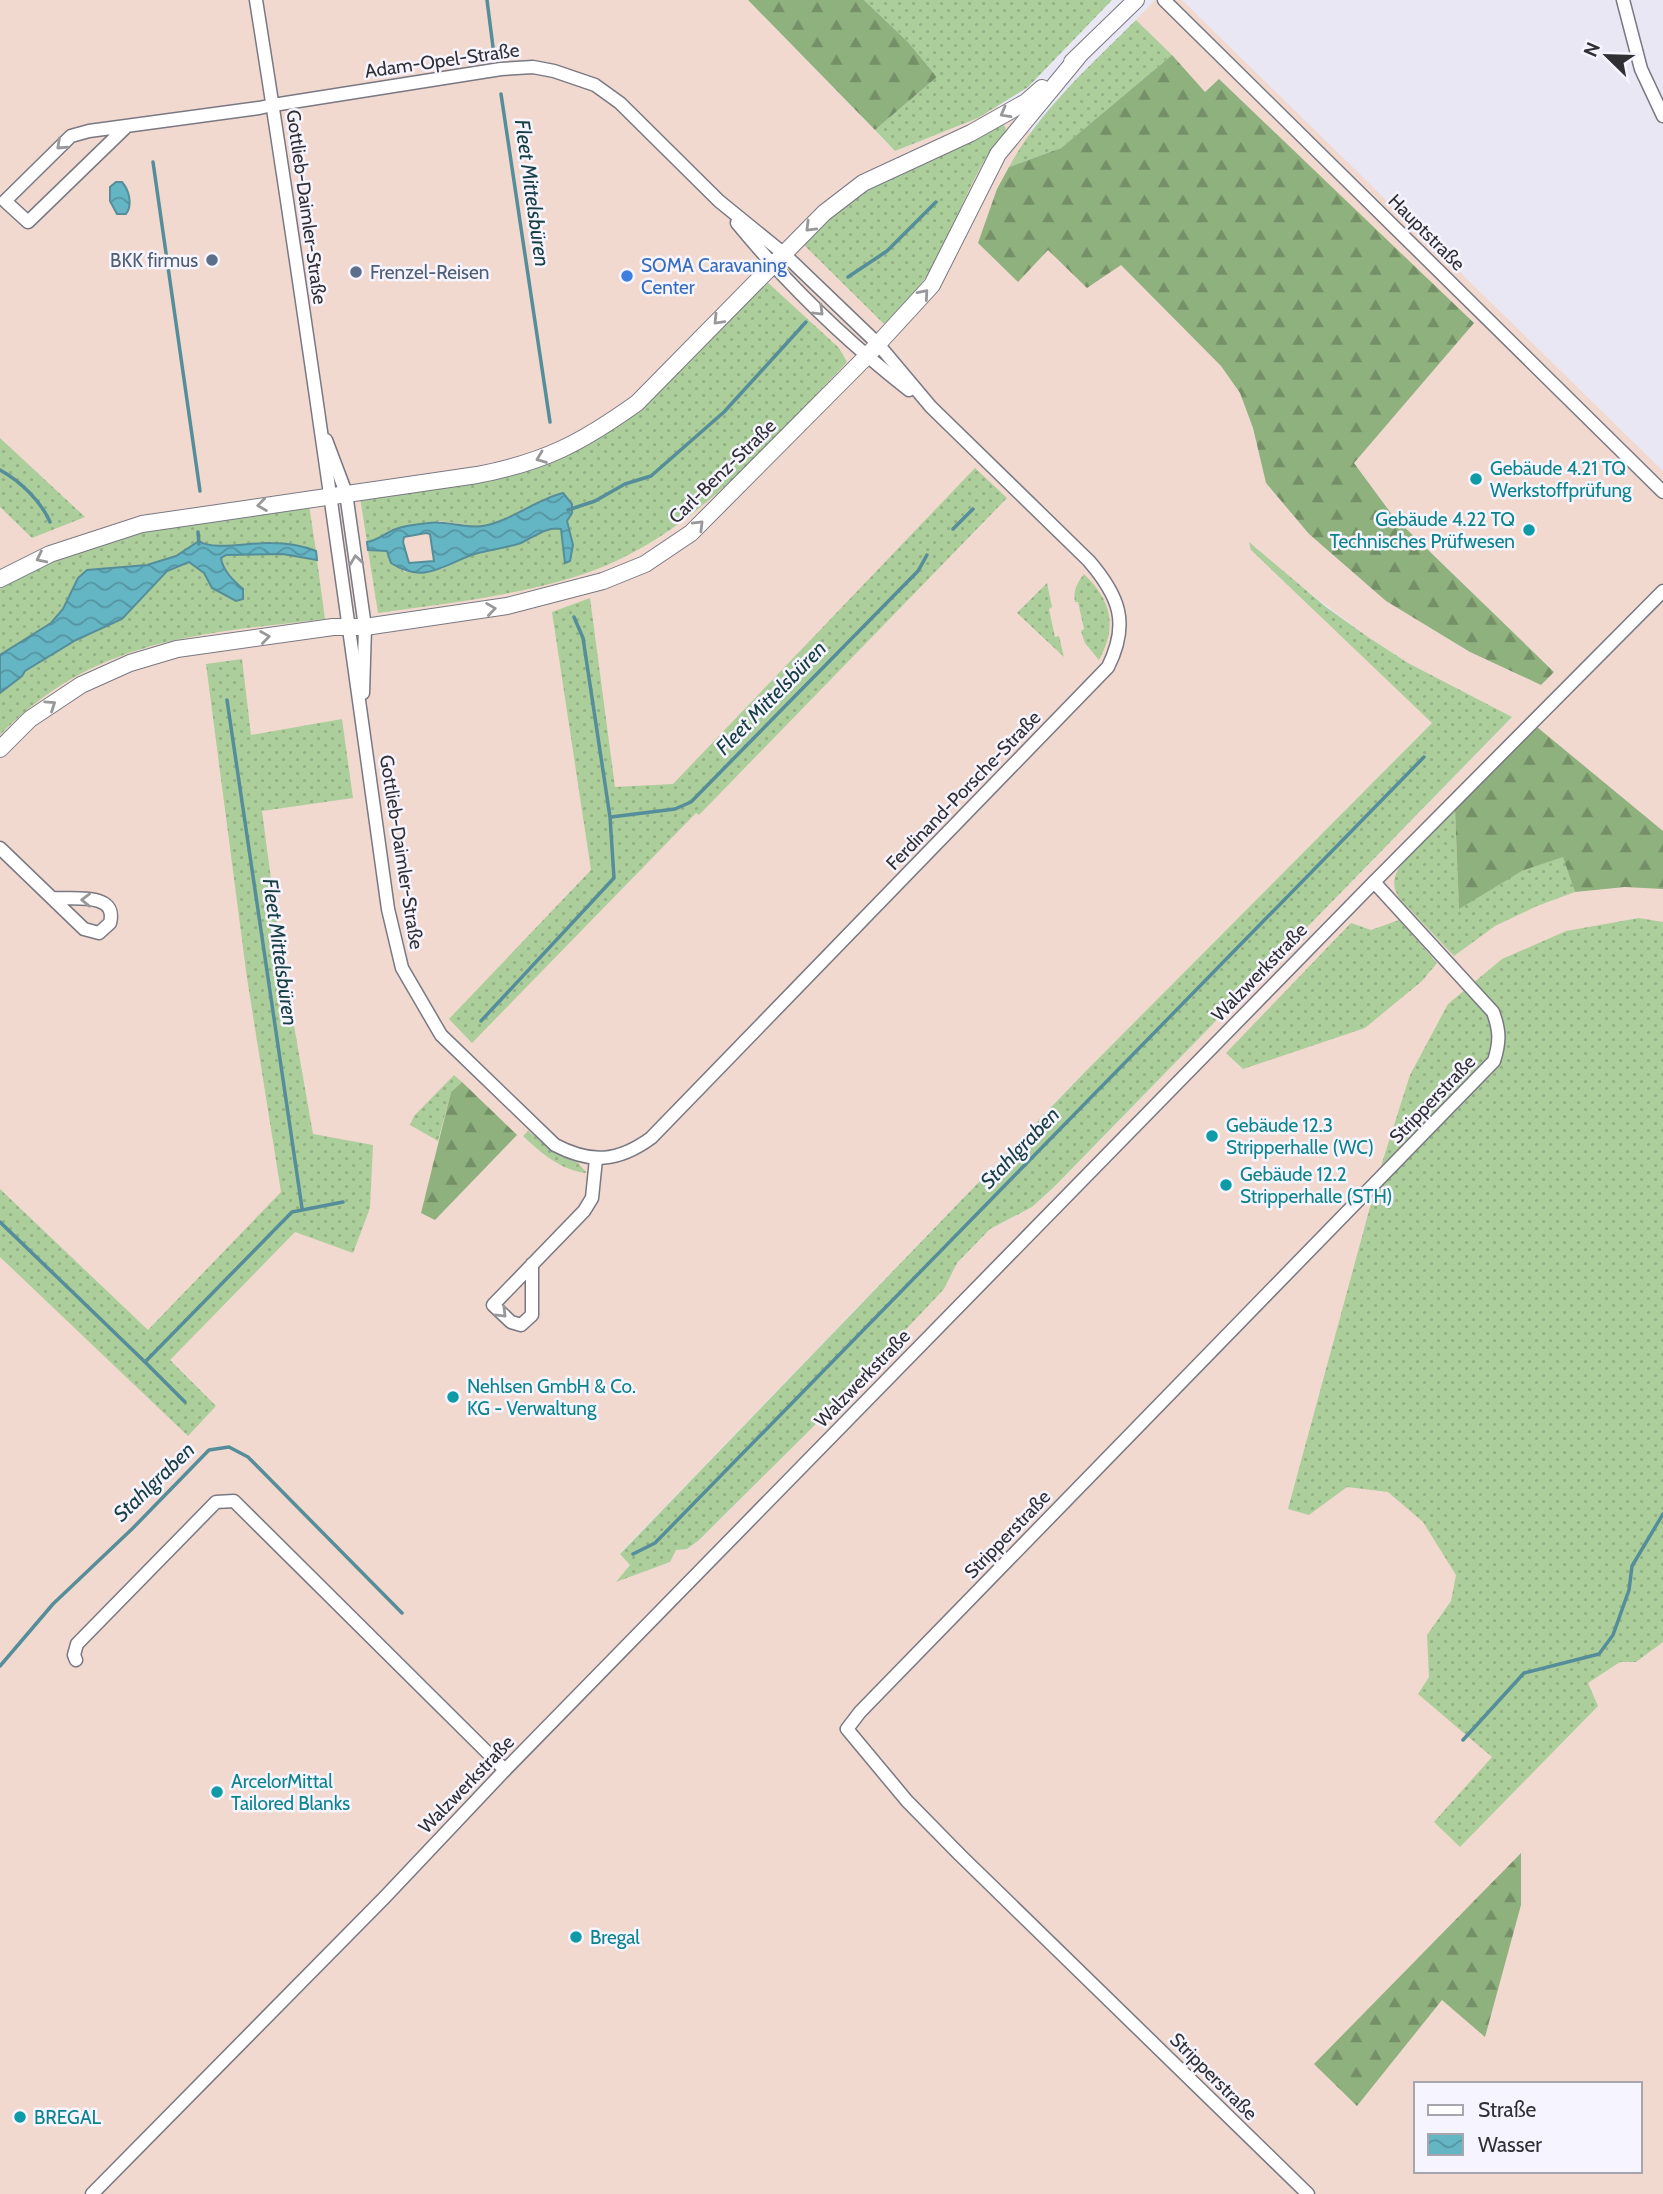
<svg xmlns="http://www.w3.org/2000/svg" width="1663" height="2194" font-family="Cabin,sans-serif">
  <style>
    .industrial { fill: #f1d9cf; fill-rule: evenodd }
    .grass { fill: url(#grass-dots) }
    .forest { fill: url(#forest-firs) }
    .water { fill: url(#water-waves); stroke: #558e9a; stroke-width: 2; fill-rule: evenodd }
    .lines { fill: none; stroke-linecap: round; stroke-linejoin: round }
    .stream { stroke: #558e9a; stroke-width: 3.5 }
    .minor-casing { stroke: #797883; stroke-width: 15 }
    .tertiary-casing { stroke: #797883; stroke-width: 18 }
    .minor { stroke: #fff; stroke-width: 12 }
    .tertiary { stroke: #fff; stroke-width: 16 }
    .oneway { stroke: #98979a }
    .service-dot { fill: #5c6f8a; stroke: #f6f5ff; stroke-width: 2.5 }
    .shop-dot { fill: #3f7fe0; stroke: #f6f5ff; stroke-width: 2.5 }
    .culture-dot { fill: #0f9aa8; stroke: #f6f5ff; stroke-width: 2.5 }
    .labels { text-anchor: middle; stroke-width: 5; stroke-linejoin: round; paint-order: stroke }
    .street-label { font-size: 19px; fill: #302f34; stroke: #f6f5ff }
    .service-label { font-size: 19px; fill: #4e5e75; stroke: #f6f5ff; text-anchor: end }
    .shop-label { font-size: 19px; fill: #366cbe; stroke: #f6f5ff; text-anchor: start }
    .culture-label { font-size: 19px; fill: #0d838f; stroke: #f6f5ff; text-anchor: start }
    .water-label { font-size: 21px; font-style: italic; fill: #183e45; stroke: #f6f5ff }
  </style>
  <defs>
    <pattern id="grass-dots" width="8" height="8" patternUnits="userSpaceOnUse" patternTransform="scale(1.75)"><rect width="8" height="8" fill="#acce9b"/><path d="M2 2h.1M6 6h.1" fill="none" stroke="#94b186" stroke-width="1.8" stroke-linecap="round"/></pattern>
    <pattern id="forest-firs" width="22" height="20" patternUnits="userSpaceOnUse" patternTransform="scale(1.75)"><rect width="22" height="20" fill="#8fb17d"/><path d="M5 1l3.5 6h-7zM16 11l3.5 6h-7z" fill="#759067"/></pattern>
    <pattern id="water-waves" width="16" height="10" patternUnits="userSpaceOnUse" patternTransform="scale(1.75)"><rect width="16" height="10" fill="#65b6c5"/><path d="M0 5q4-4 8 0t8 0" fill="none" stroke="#5494a1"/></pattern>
  </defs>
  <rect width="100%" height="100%" fill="#e8e7f3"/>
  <path class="industrial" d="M0,0H748L895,151L978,118L998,106L1031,133L997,189L1048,250L1121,264L1221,366L1240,393L1253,428L1266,483L1309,534L1386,601L1470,652L1541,685L1553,671L1393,516L1354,463L1473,323L1218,80L1205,92L1136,20L1155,0H1182L1663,471V2194H0ZM1256,547L1272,564L1368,637L1408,663L1511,718L1054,1187L1032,1207L990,1229L957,1263L944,1289L724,1516L688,1549L676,1550L618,1581L630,1565L620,1553L1083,1074L1433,722L1251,550ZM1416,2084H1640V2171H1416Z"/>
  <g class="grass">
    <polygon points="864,0 1112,0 1028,87 978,118 895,151 875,130 937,77 908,42"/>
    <path d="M1136,20L1172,55L1061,148L1009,167C1040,110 1091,65 1136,20Z"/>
    <path d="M1000,124L1005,126L1006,131C971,170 959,221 933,266C921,287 901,306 884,324L801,242L862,189Z"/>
    <path d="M765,280L839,348L847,362C766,446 687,544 571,578C508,597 442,604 378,613L368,550L387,551L404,572L442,569L476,553L518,544L552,527L561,528L563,539L573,545L567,521L572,513L552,496L498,522L480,527L440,521L380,536L375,541L367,542L360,497L575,450Z"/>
    <polygon points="0,438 85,517 32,538 0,507"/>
    <polygon points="975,468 1007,498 699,815 696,813 472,1043 449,1019 591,870 552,612 590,598 615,787 673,784"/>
    <path d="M309,505L316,551C301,545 286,543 271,543C252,542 213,552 199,541L176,556L147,565L87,570L78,578L63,609L51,623L0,655V589L42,564L148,529Z"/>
    <polygon points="1249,542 1326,607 1368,637 1408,663 1512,717 1054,1187 1032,1207 990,1229 957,1263 944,1289 829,1411 699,1540 687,1549 676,1550 670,1562 616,1582 630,1565 620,1554 1083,1074 1432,723 1251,550"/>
    <path d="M283,554L317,560L325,619C198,634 95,638 0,735V693L22,676L25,671L76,640L122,619L167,571L189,562L204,573L212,588L243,589L230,578L221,558L226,555Z"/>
    <path d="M1084,574C1111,600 1118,626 1099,660L1085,643L1081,631L1084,629L1078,602H1075C1073,590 1077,583 1084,574Z"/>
    <polygon points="1047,583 1052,607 1049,609 1055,637 1059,636 1064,657 1017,613"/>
    <polygon points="242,659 251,735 342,719 353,798 262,811 279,940 313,1134 373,1145 370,1208 353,1253 295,1232 170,1360 216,1406 188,1436 0,1257 0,1189 148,1330 281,1192 247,978 206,664"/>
    <path d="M1455,810L1459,908L1522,871L1564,856L1575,892L1537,906L1495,926L1454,956L1399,898C1395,891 1393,885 1395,877C1401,855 1439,826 1455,810Z"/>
    <polygon points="1639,918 1663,922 1663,1642 1636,1662 1620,1662 1588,1683 1598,1706 1460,1847 1434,1822 1492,1757 1418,1694 1429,1677 1427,1635 1451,1601 1456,1575 1423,1522 1388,1492 1347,1487 1309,1515 1288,1509 1382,1163 1410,1075 1448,1004 1502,959 1566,931"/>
    <polygon points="1399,920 1437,963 1422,981 1365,1028 1243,1069 1226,1053 1351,923 1371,930"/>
    <polygon points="454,1075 462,1082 451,1092 438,1141 410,1125 414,1116"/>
    <path d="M528,1131L558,1154L578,1163L587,1173C562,1171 541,1153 523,1136Z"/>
  </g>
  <g class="forest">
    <polygon points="748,0 864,0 908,42 937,77 875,130"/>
    <polygon points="1172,55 1205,92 1219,79 1474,323 1354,463 1393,516 1554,672 1541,685 1470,652 1386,601 1309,534 1266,483 1253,428 1240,393 1221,366 1121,265 1087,288 1048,250 1018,282 978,243 997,189 1009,167 1061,148"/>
    <polygon points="1537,727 1663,831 1663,889 1625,887 1575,892 1563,857 1522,871 1459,909 1455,810"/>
    <polygon points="462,1082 517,1135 435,1220 421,1213 451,1092"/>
    <polygon points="1521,1853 1521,1905 1485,2037 1442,2000 1357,2106 1314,2064"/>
  </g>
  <g class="water">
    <path d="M116,182H122C129,190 133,205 126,214H117L110,201V187Z"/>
    <path d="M563,493L572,504V513L567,521L573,545L570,561L565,563L561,529C547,526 534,537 521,543C507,548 492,549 478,553C446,562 426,586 391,563L387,551L368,550L367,542C378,541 386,532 396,529C406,525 418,524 428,523C446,520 465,529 483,526C511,521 535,500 563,493ZM426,533L430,534L434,561L409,563L403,542L404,537Z"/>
    <path d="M199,541C212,551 252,542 271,543C286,543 301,545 316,551L317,560L283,554L226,555L221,558C223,571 233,580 243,589V599L236,601L212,588L204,573L189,562L167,571L122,619L76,640L25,671L22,676L0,693V655L51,623L63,609L78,578L87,570L147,565L176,556Z"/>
  </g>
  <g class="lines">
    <g class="stream">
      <polyline points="487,0 493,47"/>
      <polyline points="501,94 550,422"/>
      <polyline points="153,162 200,491"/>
      <polyline points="848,277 887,251 936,202"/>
      <path d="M0,470C20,481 41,501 50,522"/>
      <polyline points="568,510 595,501 625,484 651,476 724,412 806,322"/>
      <polyline points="953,529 973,509"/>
      <polyline points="198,532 199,544"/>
      <polyline points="227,700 302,1208"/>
      <polyline points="611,817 675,809 691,802 918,571 927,555"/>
      <polyline points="481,1021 614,878 610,817 583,638 574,617"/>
      <polyline points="0,1222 145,1362 292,1212 343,1202"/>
      <polyline points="145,1362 185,1402"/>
      <polyline points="633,1554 655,1543 1424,757"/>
      <polyline points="0,1666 53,1604 133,1528 209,1450 229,1447 248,1457 402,1613"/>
      <polyline points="1463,1740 1524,1673 1599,1654 1613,1635 1629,1590 1632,1566 1663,1514"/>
    </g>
    <defs>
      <g id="minor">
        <polyline points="1164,0 1663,492"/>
        <polyline points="1623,0 1641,69 1663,116"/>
        <path d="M125,128L28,222L5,201L71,136L89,131L259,108L273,105L501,69L533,67L554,71L595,85L620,103L719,201L783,253L878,344L931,407L1089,561C1119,596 1130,623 1108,667L651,1138C618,1162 591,1164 555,1145L441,1035L402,968L388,909C346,606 304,302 256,0"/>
        <path d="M737,223C788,285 846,341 909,390"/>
        <polyline points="326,440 346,493 365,627 363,693"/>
        <path d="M0,848L84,929L99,933L110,923C118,891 72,900 53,898"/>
        <polyline points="532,1264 532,1315 521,1325 511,1322 493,1305 584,1211 592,1198 596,1159"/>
        <polyline points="76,1660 74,1655 77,1644 216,1502 234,1501 505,1770"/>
        <polyline points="92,2194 385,1897 505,1770 1374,882 1663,591"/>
        <path d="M1308,2194L960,1855L907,1801L847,1729L860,1712L1494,1061C1500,1042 1500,1031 1493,1012L1374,882"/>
      </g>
      <g id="tertiary">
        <polyline points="1072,62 1136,0"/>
        <path d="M0,579L50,554L142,524L477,475C545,462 581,443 637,403L824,213L863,183L971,133L1026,102L1042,88"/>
        <polyline points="0,749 30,719 81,685 130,663 177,649 333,627 365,627 507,606 603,581 645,564 691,533 866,357 932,285 998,154 1078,57"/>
      </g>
    </defs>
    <use href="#minor" class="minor-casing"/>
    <use href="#tertiary" class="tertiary-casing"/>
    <use href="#minor" class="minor"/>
    <use href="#tertiary" class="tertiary"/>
  </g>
  <defs><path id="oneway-chevron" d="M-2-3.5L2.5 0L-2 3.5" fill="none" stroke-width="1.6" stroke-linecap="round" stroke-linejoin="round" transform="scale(1.75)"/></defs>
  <g class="oneway">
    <use href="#oneway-chevron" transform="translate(1005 113) rotate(151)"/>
    <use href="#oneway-chevron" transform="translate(61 145) rotate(137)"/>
    <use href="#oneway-chevron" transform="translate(810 227) rotate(135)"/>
    <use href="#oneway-chevron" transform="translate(924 294) rotate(-49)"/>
    <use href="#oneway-chevron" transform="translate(819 311) rotate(44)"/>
    <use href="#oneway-chevron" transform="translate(718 320) rotate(134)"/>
    <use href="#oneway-chevron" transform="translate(541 458) rotate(159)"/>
    <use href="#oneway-chevron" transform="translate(262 505) rotate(172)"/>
    <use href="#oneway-chevron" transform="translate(699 525) rotate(-45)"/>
    <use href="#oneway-chevron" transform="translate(41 558) rotate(154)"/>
    <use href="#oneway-chevron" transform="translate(356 560) rotate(-98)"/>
    <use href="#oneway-chevron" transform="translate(491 609) rotate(-8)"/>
    <use href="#oneway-chevron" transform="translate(265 637) rotate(-8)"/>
    <use href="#oneway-chevron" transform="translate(51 705) rotate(-34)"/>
    <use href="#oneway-chevron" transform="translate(86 900) rotate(-179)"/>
    <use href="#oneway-chevron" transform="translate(502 1313) rotate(45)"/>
  </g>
  <g class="service-dot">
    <circle cx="212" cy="260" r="7"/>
    <circle cx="356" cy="272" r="7"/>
  </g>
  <circle class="shop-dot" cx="627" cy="276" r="7"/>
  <g class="culture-dot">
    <circle cx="1476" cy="479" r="7"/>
    <circle cx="1529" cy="530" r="7"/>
    <circle cx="1212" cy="1136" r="7"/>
    <circle cx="1226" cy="1185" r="7"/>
    <circle cx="453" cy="1397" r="7"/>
    <circle cx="217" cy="1792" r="7"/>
    <circle cx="576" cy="1937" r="7"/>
    <circle cx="20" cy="2117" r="7"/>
  </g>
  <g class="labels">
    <g class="street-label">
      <text transform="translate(442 60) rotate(-8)" y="7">Adam-Opel-Straße</text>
      <text transform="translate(307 207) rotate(82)" y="7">Gottlieb-Daimler-Straße</text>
      <text transform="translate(1427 232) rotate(45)" y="7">Hauptstraße</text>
      <text transform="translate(722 471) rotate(-44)" y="7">Carl-Benz-Straße</text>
      <text transform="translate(963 790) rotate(-46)" y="7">Ferdinand-Porsche-Straße</text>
      <text transform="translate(402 852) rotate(81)" y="7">Gottlieb-Daimler-Straße</text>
      <text transform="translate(1259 972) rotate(-46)" y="7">Walzwerkstraße</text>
      <text transform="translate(1432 1099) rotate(-46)" y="7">Stripperstraße</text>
      <text transform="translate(862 1378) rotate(-46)" y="7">Walzwerkstraße</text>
      <text transform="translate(1007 1534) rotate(-46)" y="7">Stripperstraße</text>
      <text transform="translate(466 1784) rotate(-46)" y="7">Walzwerkstraße</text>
      <text transform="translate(1214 2076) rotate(45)" y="7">Stripperstraße</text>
    </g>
    <g class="service-label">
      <text x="198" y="267">BKK firmus</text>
      <text x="370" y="279" text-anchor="start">Frenzel-Reisen</text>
    </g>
    <g class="shop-label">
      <text x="641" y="272">SOMA Caravaning<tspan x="641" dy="22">Center</tspan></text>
    </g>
    <g class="culture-label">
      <text x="1490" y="475">Gebäude 4.21 TQ<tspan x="1490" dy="22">Werkstoffprüfung</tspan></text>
      <text x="1515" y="526" text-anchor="end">Gebäude 4.22 TQ<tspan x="1515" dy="22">Technisches Prüfwesen</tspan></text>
      <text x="1226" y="1132">Gebäude 12.3<tspan x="1226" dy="22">Stripperhalle (WC)</tspan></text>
      <text x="1240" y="1181">Gebäude 12.2<tspan x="1240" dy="22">Stripperhalle (STH)</tspan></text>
      <text x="467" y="1393">Nehlsen GmbH &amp; Co.<tspan x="467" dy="22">KG - Verwaltung</tspan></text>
      <text x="231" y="1788">ArcelorMittal<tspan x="231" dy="22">Tailored Blanks</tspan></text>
      <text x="590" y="1944">Bregal</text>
      <text x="34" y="2124">BREGAL</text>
    </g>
    <g class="water-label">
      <text transform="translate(532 193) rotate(82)" y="7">Fleet Mittelsbüren</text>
      <text transform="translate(771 698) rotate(-46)" y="7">Fleet Mittelsbüren</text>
      <text transform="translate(280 952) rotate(82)" y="7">Fleet Mittelsbüren</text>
      <text transform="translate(1020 1148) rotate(-46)" y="7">Stahlgraben</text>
      <text transform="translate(154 1482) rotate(-44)" y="7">Stahlgraben</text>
    </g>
  </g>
  <rect x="1414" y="2082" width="228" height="91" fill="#f6f5ff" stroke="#a7a6ae" stroke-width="2"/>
  <rect x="1428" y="2105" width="35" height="10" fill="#ffffff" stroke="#a7a6ae" stroke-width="2"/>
  <text x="1478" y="2117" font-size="21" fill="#302f34">Straße</text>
  <rect x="1428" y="2134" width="35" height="21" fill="url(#water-waves)" stroke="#a7a6ae" stroke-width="2"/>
  <text x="1478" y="2152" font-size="21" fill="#302f34">Wasser</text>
  <g transform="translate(1607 56) rotate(293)" stroke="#f6f5ff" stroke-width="5" paint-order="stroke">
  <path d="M0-5L12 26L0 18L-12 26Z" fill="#302f34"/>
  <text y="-10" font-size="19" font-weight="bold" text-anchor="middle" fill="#302f34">N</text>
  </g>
</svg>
